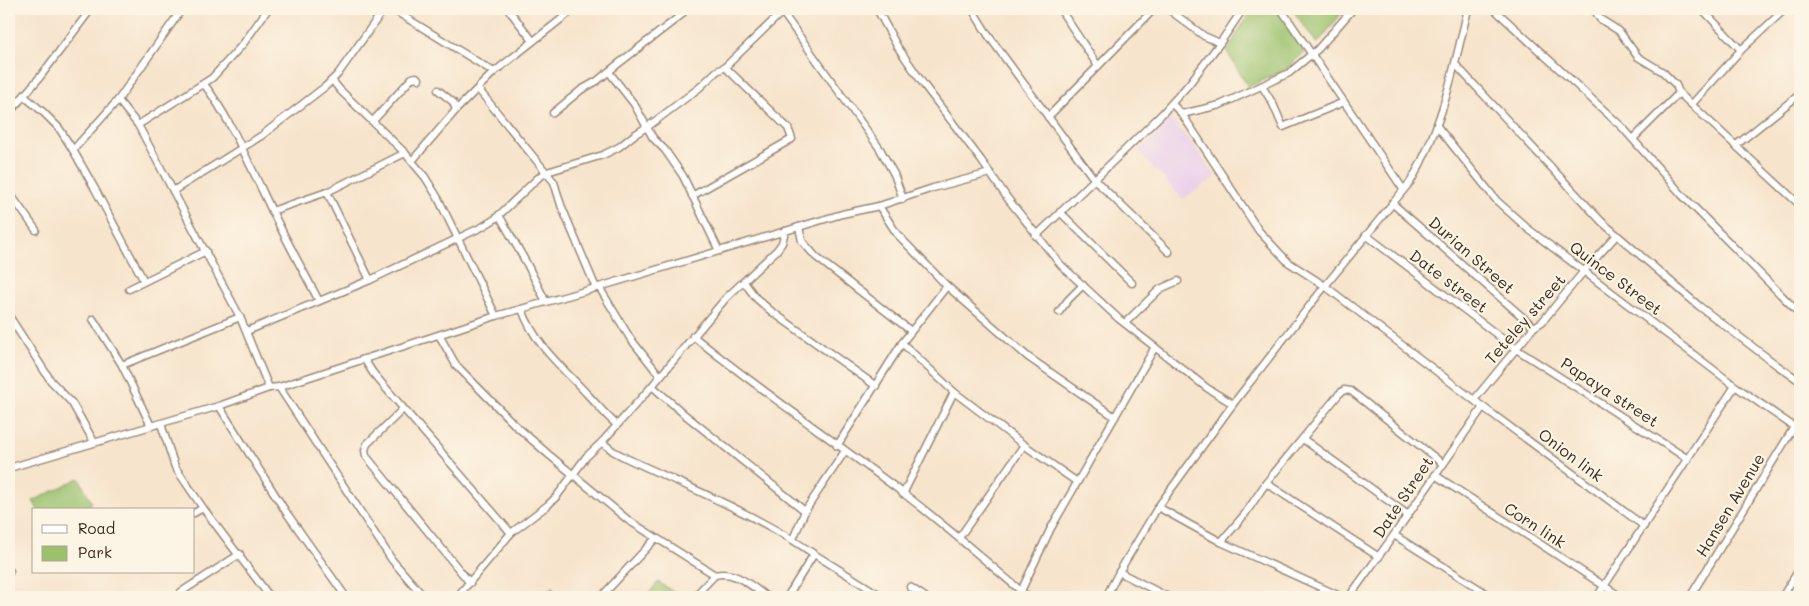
<svg xmlns="http://www.w3.org/2000/svg" width="1809" height="606" font-family="Mali,sans-serif">
  <style>
    .built { fill: #ebd1eb }
    .green { fill: #9ac16c; stroke: #6a7645 }
    .lines { fill: none; stroke-linecap: round; stroke-linejoin: round }
    .street-casing { stroke: #998775; stroke-width: 9 }
    .street { stroke: #fff; stroke-width: 6 }
    .labels { text-anchor: middle; stroke-width: 4.5; stroke-linejoin: round; paint-order: stroke }
    .street-label { font-size: 16px; fill: #3b2a1e; stroke: #fcf5e5 }
  </style>
  <rect width="100%" height="100%" fill="#fcf5e5"/>
  <filter id="ink" filterUnits="userSpaceOnUse"><feTurbulence type="fractalNoise" baseFrequency=".02" numOctaves="2"/><feDisplacementMap in="SourceGraphic" scale="10" xChannelSelector="R" yChannelSelector="G"/><feConvolveMatrix kernelMatrix="1 2 1 2 8 2 1 2 1" color-interpolation-filters="sRGB"/></filter>
  <filter id="wash" filterUnits="userSpaceOnUse"><feTurbulence type="fractalNoise" baseFrequency=".0096" numOctaves="4" result="noise"/><feDisplacementMap in="SourceGraphic" scale="20" xChannelSelector="R" yChannelSelector="G"/><feGaussianBlur stdDeviation="1.12" result="paint"/><feColorMatrix in="noise" values="0 0 0 0 0 0 0 0 0 0 0 0 0 0 0 0 0 1.4 0 .05"/><feComposite in="paint" operator="in"/></filter>
  <g filter="url(#wash)">
    <rect width="100%" height="100%" fill="#f7e4cc"/>
    <polygon class="built" points="1169,118 1190,141 1216,177 1183,199 1138,151 1161,130"/>
    <g class="green">
      <polygon points="1251,9 1281,9 1288,17 1304,53 1283,71 1248,87 1227,52"/>
      <polygon points="1292,9 1345,9 1317,44"/>
      <polygon points="79,478 92,503 79,510 38,510 33,501"/>
      <polygon points="658,582 682,597 646,597"/>
    </g>
  </g>
  <g filter="url(#ink)">
    <g class="lines">
      <defs>
        <g id="street">
          <polyline points="392,9 494,72"/>
          <polyline points="508,9 533,41"/>
          <polyline points="780,9 880,149 894,174 903,199"/>
          <polyline points="877,9 897,46 924,85 981,160 1008,199 1061,265 1119,319 1207,388 1233,404"/>
          <polyline points="972,9 988,35 1094,179 1169,252"/>
          <polyline points="1060,9 1098,66"/>
          <polyline points="1168,9 1204,36 1220,43"/>
          <polyline points="1281,9 1403,189"/>
          <polyline points="1494,9 1622,127 1683,196 1800,314"/>
          <polyline points="1594,9 1600,19 1619,31 1638,57 1663,72 1676,85 1679,93 1800,205"/>
          <polyline points="1702,9 1741,50"/>
          <polyline points="1455,64 1602,222 1699,306 1778,366 1800,381"/>
          <polyline points="609,72 634,104 653,138 665,150 683,176 719,251"/>
          <polyline points="332,80 340,90 405,153 425,177 438,198 496,316"/>
          <path d="M204,84C229,117 245,155 263,192C280,229 300,265 319,301"/>
          <polyline points="1262,86 1273,104 1283,127 1344,102"/>
          <polyline points="478,89 554,182 561,205 596,288"/>
          <polyline points="438,90 453,102 456,110"/>
          <polyline points="24,96 43,112 59,128 73,150 95,189 144,281"/>
          <polyline points="118,100 138,125 240,317 269,388"/>
          <polyline points="1172,104 1182,114 1259,231 1288,262 1325,286 1483,407 1394,535 1349,597"/>
          <polyline points="1692,104 1741,50 1783,11 1781,9"/>
          <polyline points="9,113 40,77 91,9"/>
          <polyline points="553,113 581,90 597,81 618,64 680,16 686,9"/>
          <polyline points="1182,114 1220,105 1289,73 1318,49 1353,9"/>
          <polyline points="1048,117 1154,9"/>
          <polyline points="373,121 412,78 416,77 419,79"/>
          <polyline points="138,125 212,78 243,44 268,9"/>
          <polyline points="1437,126 1497,201 1527,228 1735,386 1800,431"/>
          <polyline points="1633,139 1679,93"/>
          <polyline points="1735,146 1800,94"/>
          <polyline points="73,150 118,100 182,9"/>
          <polyline points="412,161 456,110 494,72 574,9"/>
          <polyline points="173,191 261,136 326,86 338,74 384,9"/>
          <polyline points="9,192 36,230"/>
          <polyline points="327,192 370,280"/>
          <polyline points="692,196 792,139 788,128 725,67"/>
          <polyline points="1392,203 1534,327"/>
          <polyline points="879,206 897,234 947,286 1028,357 1115,417"/>
          <polyline points="272,211 327,192 405,153"/>
          <polyline points="1060,212 1132,283"/>
          <polyline points="499,215 527,264 546,302"/>
          <polyline points="799,227 802,241 816,257 911,331"/>
          <polyline points="1366,235 1516,349 1688,459"/>
          <polyline points="1036,236 1161,115 1189,84 1220,43 1243,9"/>
          <polyline points="744,282 756,298 771,311 876,386"/>
          <polyline points="599,287 630,338 660,376"/>
          <polyline points="129,289 206,251"/>
          <path d="M522,309C534,344 562,367 587,394C597,404 605,415 616,424"/>
          <polyline points="1059,312 1068,300 1083,285"/>
          <polyline points="9,316 51,381 72,403 94,442"/>
          <polyline points="93,319 122,365 151,426"/>
          <polyline points="1125,323 1160,289 1178,281"/>
          <polyline points="247,331 370,280 482,227 495,219 538,178 547,172 603,155 619,147 634,135 650,125 699,88 717,71 725,67 782,12"/>
          <path d="M439,335L456,365L515,425L548,454L628,520L715,575C736,570 751,586 767,597"/>
          <path d="M693,336C761,391 833,440 903,493C946,526 987,562 1028,597"/>
          <polyline points="902,343 954,392 1024,445 1077,482"/>
          <polyline points="364,359 373,373 384,386 511,533"/>
          <polyline points="122,365 240,317"/>
          <polyline points="652,386 684,414 805,511"/>
          <polyline points="279,387 392,560 424,597"/>
          <polyline points="1474,400 1534,327 1542,322 1584,271 1617,235"/>
          <polyline points="219,406 286,512 346,597"/>
          <polyline points="1483,407 1644,526"/>
          <polyline points="403,409 367,444 365,450 366,456 470,583"/>
          <polyline points="161,424 175,467 203,508 270,597"/>
          <polyline points="1303,439 1408,515"/>
          <path d="M602,442L613,451L626,458C690,488 756,514 814,554L787,597"/>
          <polyline points="837,446 902,343 947,286"/>
          <polyline points="9,468 219,406 269,388 279,387 496,316 599,287 842,214 879,206 933,188 990,173"/>
          <polyline points="1435,475 1621,597"/>
          <polyline points="1266,483 1379,557"/>
          <polyline points="903,494 954,392"/>
          <polyline points="1158,507 1221,542 1342,597"/>
          <polyline points="194,513 203,508"/>
          <polyline points="1394,535 1492,597"/>
          <polyline points="959,538 1024,445"/>
          <polyline points="793,539 805,511 845,451"/>
          <polyline points="1221,542 1245,514 1266,483 1339,394 1344,390 1351,391 1443,464"/>
          <polyline points="814,554 883,597"/>
          <polyline points="9,572 10,571"/>
          <polyline points="1119,572 1168,597"/>
          <polyline points="910,587 925,597"/>
          <polyline points="1021,591 1051,528 1155,347"/>
          <polyline points="181,592 240,554"/>
          <polyline points="550,595 551,597"/>
          <polyline points="457,597 511,533 548,505 557,496 586,457 602,442 652,386 726,298 777,250 782,243 785,231"/>
          <polyline points="601,597 656,538"/>
          <polyline points="694,597 715,575"/>
          <path d="M1106,597L1119,572L1158,507L1233,404L1325,286L1411,181C1442,129 1454,67 1468,9"/>
          <polyline points="1597,597 1735,386"/>
          <polyline points="1690,597 1794,427"/>
          <polyline points="1782,597 1800,568"/>
        </g>
      </defs>
      <use href="#street" class="street-casing"/>
      <use href="#street" class="street"/>
    </g>
  </g>
  <g class="labels">
    <g class="street-label">
      <text transform="translate(1472 255) rotate(41)" y="6">Durian Street</text>
      <text transform="translate(1616 278) rotate(37)" y="6">Quince Street</text>
      <text transform="translate(1449 281) rotate(37)" y="6">Date street</text>
      <text transform="translate(1525 319) rotate(-49)" y="6">Teteley street</text>
      <text transform="translate(1610 392) rotate(33)" y="6">Papaya street</text>
      <text transform="translate(1571 455) rotate(37)" y="6">Onion link</text>
      <text transform="translate(1403 497) rotate(-56)" y="6">Date Street</text>
      <text transform="translate(1730 505) rotate(-59)" y="6">Hansen Avenue</text>
      <text transform="translate(1535 525) rotate(33)" y="6">Corn link</text>
    </g>
  </g>
  <rect width="1809" height="606" fill="none" stroke="#fcf5e5" stroke-width="30"/>
  <rect x="32" y="508" width="162" height="65" fill="#fcf5e5" stroke="#afa495"/>
  <rect x="42" y="525" width="25" height="8" fill="#ffffff" stroke="#afa495"/>
  <text x="78" y="534" font-size="15" fill="#3b2a1e">Road</text>
  <rect x="42" y="546" width="25" height="15" fill="#9ac16c" stroke="#afa495"/>
  <text x="78" y="558" font-size="15" fill="#3b2a1e">Park</text>
</svg>
